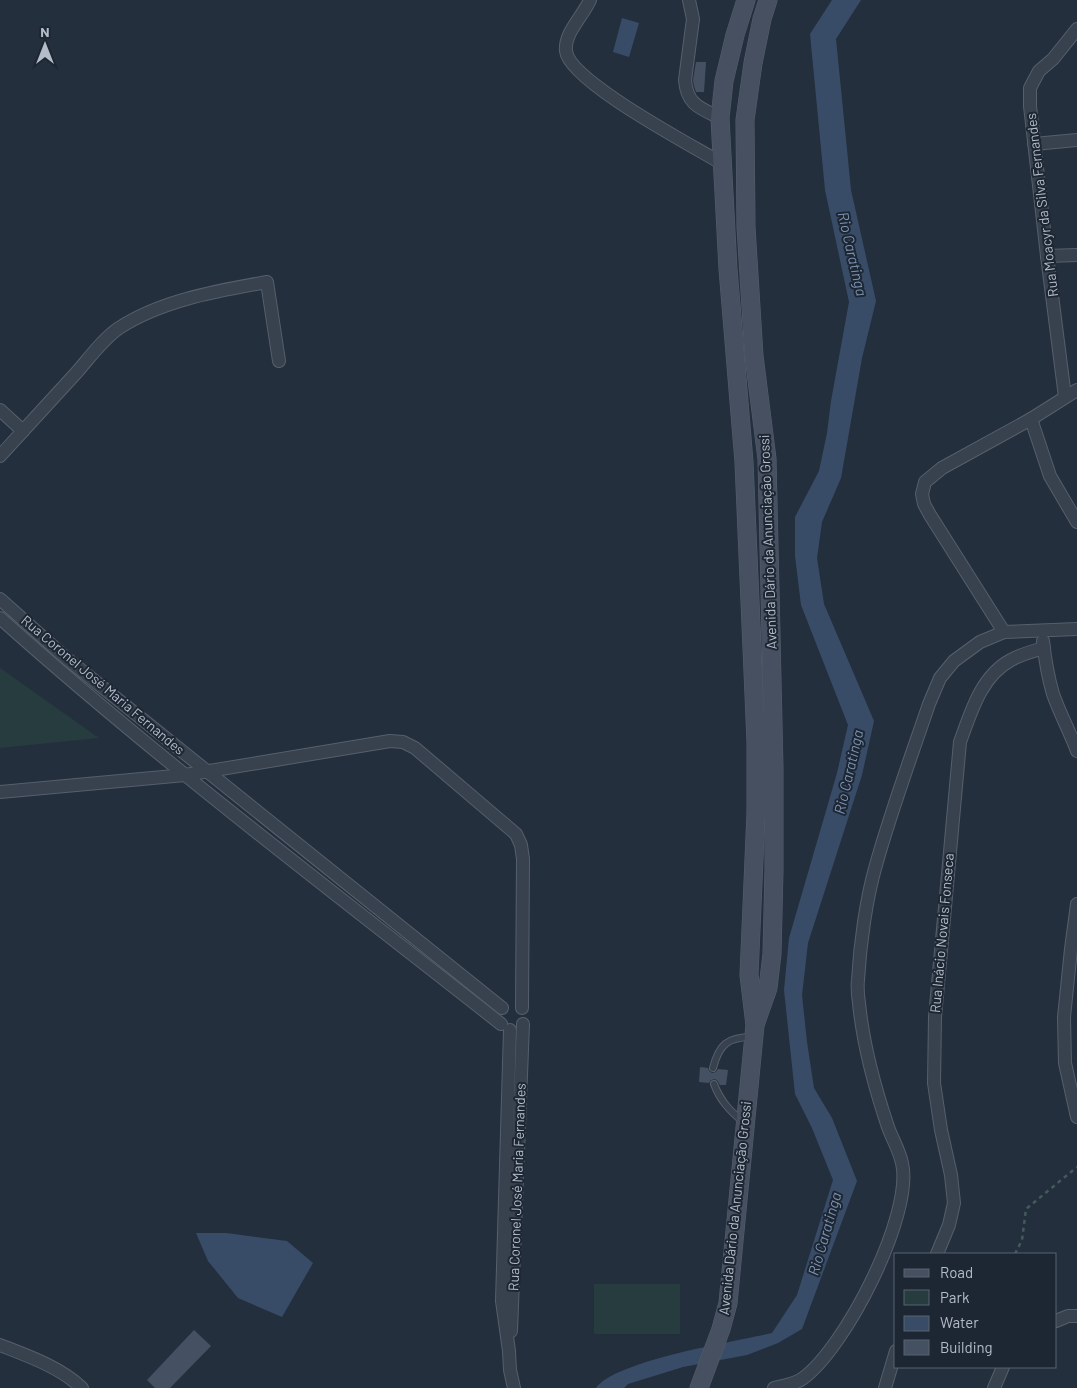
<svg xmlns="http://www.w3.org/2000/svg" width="1077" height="1388" font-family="Barlow,sans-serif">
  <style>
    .green { fill: #263c3f }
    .water { fill: #394c67 }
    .building { fill: #455162 }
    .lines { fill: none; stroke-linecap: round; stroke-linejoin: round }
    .service-casing { stroke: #565f6c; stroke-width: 8 }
    .minor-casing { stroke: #565f6c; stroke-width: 14 }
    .secondary-casing { stroke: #565f6c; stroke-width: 19 }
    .path { stroke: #44595c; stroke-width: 2.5; stroke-dasharray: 4 4; stroke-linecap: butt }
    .service { stroke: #38414e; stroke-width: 6 }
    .minor { stroke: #38414e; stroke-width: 12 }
    .secondary { stroke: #465061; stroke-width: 18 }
    .labels { text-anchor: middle; stroke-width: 4; stroke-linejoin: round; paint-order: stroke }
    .street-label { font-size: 14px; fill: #b4bcc9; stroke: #1d2633 }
    .water-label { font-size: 15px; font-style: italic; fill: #7c92b1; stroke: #1d2633 }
  </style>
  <rect width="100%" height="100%" fill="#242f3e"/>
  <g class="green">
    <polygon points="0,668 99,738 0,748"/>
    <rect x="594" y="1284" width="86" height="50"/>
  </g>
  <g class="water">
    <path d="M832,0H861L836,39L851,190L876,301L862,358L841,478L822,522L817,558L824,604L874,721L862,775L808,943L802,995L807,1042L814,1088L832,1118L857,1181L802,1329L778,1343L747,1355L683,1367L628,1384L624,1388H596C617,1360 734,1342 772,1333L797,1295L833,1180L812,1128L795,1094L784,990L789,938L837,773L848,725L801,605L795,556V517L819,471L827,433L831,401L849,302L825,190L810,34Z"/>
    <polygon points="622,18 639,23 629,57 613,52"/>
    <polygon points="196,1233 226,1233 287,1241 313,1263 282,1317 238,1298 208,1261"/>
  </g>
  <g class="building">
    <polygon points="696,62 706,62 704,92 696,92 694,86 693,80"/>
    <polygon points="700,1067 708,1068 709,1071 712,1073 716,1072 718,1069 728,1070 726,1085 720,1085 717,1080 714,1079 710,1081 709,1083 699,1082"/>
    <polygon points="194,1330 211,1346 170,1388 155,1388 147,1380"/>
  </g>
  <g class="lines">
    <defs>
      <g id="service">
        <path d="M713,1068C719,1045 727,1037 752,1037"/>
        <path d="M714,1084C720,1100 729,1110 742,1121"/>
      </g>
      <g id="minor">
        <path d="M590,0C583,16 564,33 566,51C569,81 693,146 721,163"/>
        <path d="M689,0L693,19L685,80C687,105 700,108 720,118"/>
        <polyline points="1034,144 1077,140"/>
        <polyline points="1047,256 1077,255"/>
        <polyline points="1065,397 1047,256 1030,106 1030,88 1039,71 1053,59 1077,29"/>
        <polyline points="0,410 23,431"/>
        <polyline points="1031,419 1050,476 1077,522"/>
        <path d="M0,456C26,428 51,400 77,372C90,357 103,339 119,328C162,300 217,291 267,282L279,361"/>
        <polyline points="0,599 66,658 502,1008"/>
        <path d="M0,618C160,761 332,891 501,1024"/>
        <polyline points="1004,632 930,515 924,504 922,494 925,482 942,468 1031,419 1077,390"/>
        <path d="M1043,641C1045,659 1048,677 1053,694C1060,714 1070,732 1077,751"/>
        <polyline points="0,792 185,775 390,741 403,742 415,748 516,834 521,845 523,859 522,1008"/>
        <polyline points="1077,904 1071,949 1064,1017 1065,1063 1077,1117"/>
        <polyline points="510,1030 502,1301 509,1351 510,1370 514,1388"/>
        <path d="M937,1254L949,1225L954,1203L951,1175L941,1130L934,1083L935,1017L960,742C971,712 981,676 1011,660C1021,654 1033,651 1044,648"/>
        <polyline points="1056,1321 1068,1316 1077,1316"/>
        <polyline points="511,1331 523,1024"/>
        <path d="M0,1345C28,1356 60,1367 82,1388"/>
        <path d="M774,1388C783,1386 795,1384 802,1379C845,1349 914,1214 902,1163C899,1149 891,1137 887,1124C874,1085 863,1044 859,1003C858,996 857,988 858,980C860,945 866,899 876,865C891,811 911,757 929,704L940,678L954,661L980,642L1004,632L1077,629"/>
        <polyline points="885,1388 896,1351"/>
        <polyline points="994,1388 1003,1367"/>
      </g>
      <g id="secondary">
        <polyline points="756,1022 768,988 772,954 774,869 774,769 767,459 754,356 746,227 745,120 753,63 762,19 768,0"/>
        <polyline points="699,1388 721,1329 728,1303 755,1025 749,975 756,813 756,741 744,462 728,269 720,118 724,81 735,35 746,0"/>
      </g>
    </defs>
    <use href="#service" class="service-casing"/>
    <use href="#minor" class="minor-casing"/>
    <use href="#secondary" class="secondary-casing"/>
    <polyline class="path" points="1015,1254 1022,1240 1026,1209 1077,1167"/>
    <use href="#service" class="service"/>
    <use href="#minor" class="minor"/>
    <use href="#secondary" class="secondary"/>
  </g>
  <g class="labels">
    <g class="street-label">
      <text transform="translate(1042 205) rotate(-97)" y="5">Rua Moacyr da Silva Fernandes</text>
      <text transform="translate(768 542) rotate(-92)" y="5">Avenida Dário da Anunciação Grossi</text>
      <text transform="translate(103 685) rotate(40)" y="5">Rua Coronel José Maria Fernandes</text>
      <text transform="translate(942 933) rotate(-85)" y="5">Rua Inácio Novais Fonseca</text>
      <text transform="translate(517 1187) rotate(-88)" y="5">Rua Coronel José Maria Fernandes</text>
      <text transform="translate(735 1208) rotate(-84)" y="5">Avenida Dário da Anunciação Grossi</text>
    </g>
    <g class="water-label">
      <text transform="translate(852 254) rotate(77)" y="5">Rio Caratinga</text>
      <text transform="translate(849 772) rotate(-77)" y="5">Rio Caratinga</text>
      <text transform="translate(825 1234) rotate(-74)" y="5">Rio Caratinga</text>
    </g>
  </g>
  <rect x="894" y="1253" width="162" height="115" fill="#1d2633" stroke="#59626f"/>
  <rect x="904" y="1269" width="25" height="8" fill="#465061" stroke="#59626f"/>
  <text x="940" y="1278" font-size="15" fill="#b4bcc9">Road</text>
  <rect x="904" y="1290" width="25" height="15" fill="#263c3f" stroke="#59626f"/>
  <text x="940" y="1303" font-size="15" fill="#b4bcc9">Park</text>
  <rect x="904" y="1316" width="25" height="15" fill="#394c67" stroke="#59626f"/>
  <text x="940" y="1328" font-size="15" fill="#b4bcc9">Water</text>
  <rect x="904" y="1340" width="25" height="15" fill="#455162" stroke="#59626f"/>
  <text x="940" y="1353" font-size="15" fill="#b4bcc9">Building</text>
  <g transform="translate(45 45)" stroke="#1d2633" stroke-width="4" paint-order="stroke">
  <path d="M0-4L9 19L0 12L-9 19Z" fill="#b4bcc9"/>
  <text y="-8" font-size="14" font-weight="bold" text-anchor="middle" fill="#b4bcc9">N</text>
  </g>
</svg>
